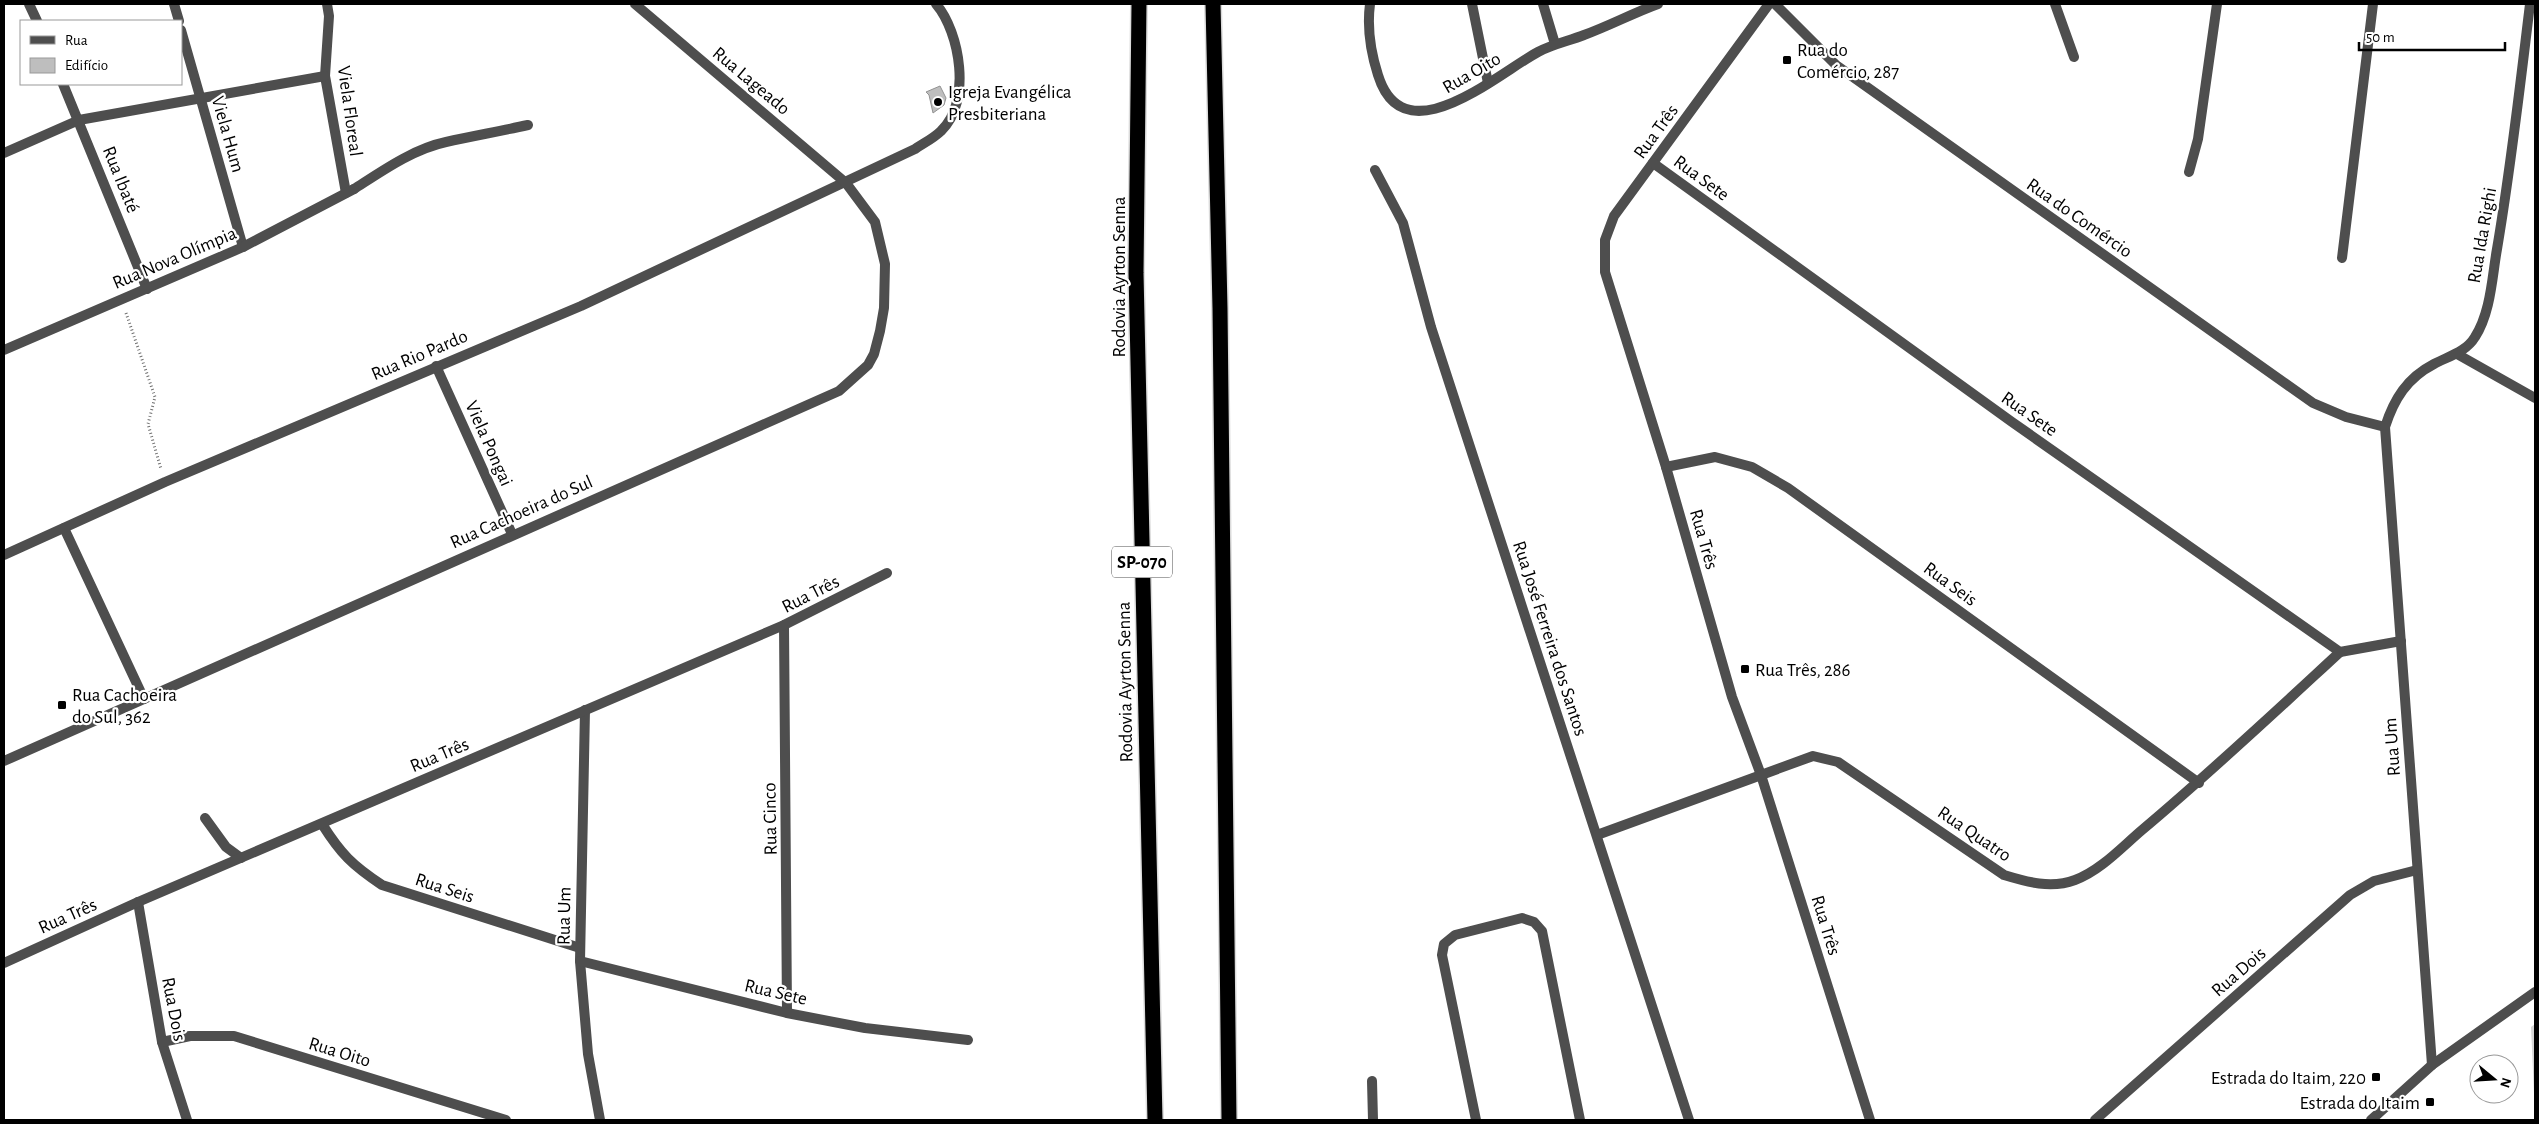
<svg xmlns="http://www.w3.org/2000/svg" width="2539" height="1124" font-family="'Alegreya Sans',sans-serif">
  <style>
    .green { fill: #d5d5d5 }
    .building { fill: #bebebe; stroke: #929292 }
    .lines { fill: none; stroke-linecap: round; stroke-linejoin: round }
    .motorway-casing { stroke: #dbdbdb; stroke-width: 18 }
    .path { stroke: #707070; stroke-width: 3; stroke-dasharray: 1 2.5; stroke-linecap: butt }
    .service { stroke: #4e4e4e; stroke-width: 10 }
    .minor { stroke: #4e4e4e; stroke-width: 10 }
    .tertiary { stroke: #4e4e4e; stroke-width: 10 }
    .motorway { stroke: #000; stroke-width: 15 }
    .poi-dot { fill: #000; stroke: #fff; stroke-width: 2 }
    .labels { text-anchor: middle; stroke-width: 4.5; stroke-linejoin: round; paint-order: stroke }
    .shield { fill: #fff; stroke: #4c4c4c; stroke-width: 1 }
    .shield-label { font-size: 18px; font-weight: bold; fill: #000 }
    .poi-label { font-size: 19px; fill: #000; stroke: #fff; text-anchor: start }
    .street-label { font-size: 19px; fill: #000; stroke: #fff }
  </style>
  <rect width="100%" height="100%" fill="#fff"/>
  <polygon class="green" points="2535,1024 2535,1116 2531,1027"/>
  <polygon class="building" points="940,86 946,98 944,105 933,113 929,95 926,92"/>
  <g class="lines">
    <defs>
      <g id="motorway">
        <polyline points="1139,4 1136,273 1155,1120"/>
        <polyline points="1213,4 1220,308 1229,1120"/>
      </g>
    </defs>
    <use href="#motorway" class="motorway-casing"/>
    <polyline class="path" points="126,313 155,397 148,424 161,469"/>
    <g class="service">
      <polyline points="327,4 329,16 325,76 346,193"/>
      <polyline points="1472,4 1488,83"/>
      <polyline points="1543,4 1555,44"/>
      <polyline points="2055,4 2074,57"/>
      <path d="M354,189C382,171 413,149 446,142C473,136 501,131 528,125"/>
      <polyline points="436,366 512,534"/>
    </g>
    <g class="minor">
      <polyline points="29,4 37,21"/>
      <polyline points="174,4 179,21"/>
      <path d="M1370,4C1367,27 1371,53 1378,75C1404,158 1497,74 1538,52C1553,44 1569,41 1584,35C1609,26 1633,13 1658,4"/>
      <polyline points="1769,4 1614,216 1605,240 1605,272 1666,467 1732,697 1761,775 1870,1120"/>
      <polyline points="1775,4 1836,65 2313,403 2346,417 2385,427"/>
      <polyline points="181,30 243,247"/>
      <polyline points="63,84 147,289"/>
      <polyline points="4,153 79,120 325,76"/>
      <polyline points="1653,163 2012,422 2340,652 2401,641"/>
      <polyline points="1375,170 1403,223 1431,327 1689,1120"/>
      <polyline points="2189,172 2198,139 2217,4"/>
      <polyline points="2342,258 2373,4"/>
      <polyline points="4,350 243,247 354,189"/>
      <polyline points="2457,354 2535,398"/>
      <polyline points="1666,467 1715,457 1752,467 1788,488 2199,783"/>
      <polyline points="64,528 144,699"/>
      <path d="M4,555L165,482L581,306L915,149C924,143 934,138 941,131C972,102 960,32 936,4"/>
      <polyline points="784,625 787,1013"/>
      <polyline points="585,710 580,961 588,1054 600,1120"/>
      <polyline points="4,761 839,391 868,365 874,354 880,331 884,308 885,264 875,222 846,183 635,4"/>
      <polyline points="205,818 226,847 241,858"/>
      <path d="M322,824C341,854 352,865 382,885L580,948"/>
      <path d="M1597,835L1813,756L1838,762L2004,875C2027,882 2051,889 2075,880C2100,871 2122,847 2142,830C2210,773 2275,712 2340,652"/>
      <polyline points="138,902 162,1042 187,1120"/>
      <polyline points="580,961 787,1013 865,1028 968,1040"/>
      <polyline points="4,963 138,902 784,625 887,573"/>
      <polyline points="162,1042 190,1036 234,1036 506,1120"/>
      <path d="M2432,1065L2385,427C2394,399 2407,378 2434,364C2449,356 2466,352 2475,337C2491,312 2492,277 2497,249C2511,167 2520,86 2530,4"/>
      <polyline points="1372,1081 1373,1120"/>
      <polyline points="1476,1120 1442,955 1444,944 1455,935 1522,918 1534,922 1542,931 1580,1120"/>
      <polyline points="2095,1120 2350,895 2374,881 2417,870"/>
    </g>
    <polyline class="tertiary" points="2371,1120 2432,1065 2535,992"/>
    <use href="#motorway" class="motorway"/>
  </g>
  <g class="poi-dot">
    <rect x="1782" y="55" width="10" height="10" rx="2.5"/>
    <circle cx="938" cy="102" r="5"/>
    <rect x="1740" y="664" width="10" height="10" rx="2.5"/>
    <rect x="57" y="700" width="10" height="10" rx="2.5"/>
    <rect x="2371" y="1072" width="10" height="10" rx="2.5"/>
    <rect x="2425" y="1097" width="10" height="10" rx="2.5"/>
  </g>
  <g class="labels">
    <rect class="shield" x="1112" y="546.5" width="60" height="31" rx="4"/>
    <g class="shield-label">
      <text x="1142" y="568">SP-070</text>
    </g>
    <g class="poi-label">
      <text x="1797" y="56">Rua do<tspan x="1797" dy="22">Comércio, 287</tspan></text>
      <text x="948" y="98">Igreja Evangélica<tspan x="948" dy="22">Presbiteriana</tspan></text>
      <text x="1755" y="676">Rua Três, 286</text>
      <text x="72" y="701">Rua Cachoeira<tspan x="72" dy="22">do Sul, 362</tspan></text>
      <text x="2366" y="1084" text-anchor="end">Estrada do Itaim, 220</text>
      <text x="2420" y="1109" text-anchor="end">Estrada do Itaim</text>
    </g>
    <g class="street-label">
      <text transform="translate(1471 72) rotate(-30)" y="7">Rua Oito</text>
      <text transform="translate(752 80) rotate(40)" y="7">Rua Lageado</text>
      <text transform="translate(351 111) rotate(82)" y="7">Viela Floreal</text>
      <text transform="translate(1655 131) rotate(-54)" y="7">Rua Três</text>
      <text transform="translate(229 134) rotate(74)" y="7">Viela Hum</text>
      <text transform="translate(1702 177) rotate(36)" y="7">Rua Sete</text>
      <text transform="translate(122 179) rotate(68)" y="7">Rua Ibaté</text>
      <text transform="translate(2080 217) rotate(35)" y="7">Rua do Comércio</text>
      <text transform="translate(2481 235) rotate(-80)" y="7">Rua Ida Righi</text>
      <text transform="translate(174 257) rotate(-23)" y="7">Rua Nova Olímpia</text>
      <text transform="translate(1118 277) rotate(-90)" y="7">Rodovia Ayrton Senna</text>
      <text transform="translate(419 354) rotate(-23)" y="7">Rua Rio Pardo</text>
      <text transform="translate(2030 413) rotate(35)" y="7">Rua Sete</text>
      <text transform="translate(490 443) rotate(66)" y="7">Viela Pongai</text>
      <text transform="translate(521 511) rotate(-24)" y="7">Rua Cachoeira do Sul</text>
      <text transform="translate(1705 539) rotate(74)" y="7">Rua Três</text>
      <text transform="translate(1951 583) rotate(36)" y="7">Rua Seis</text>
      <text transform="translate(810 593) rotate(-27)" y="7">Rua Três</text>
      <text transform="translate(1551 638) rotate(72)" y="7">Rua José Ferreira dos Santos</text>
      <text transform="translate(1124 682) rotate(-91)" y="7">Rodovia Ayrton Senna</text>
      <text transform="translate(2391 747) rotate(-94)" y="7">Rua Um</text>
      <text transform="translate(439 754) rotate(-23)" y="7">Rua Três</text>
      <text transform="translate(769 819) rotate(-91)" y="7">Rua Cinco</text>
      <text transform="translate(1975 833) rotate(34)" y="7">Rua Quatro</text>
      <text transform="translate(445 887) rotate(18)" y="7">Rua Seis</text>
      <text transform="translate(67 915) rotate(-24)" y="7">Rua Três</text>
      <text transform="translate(563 916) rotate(-89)" y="7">Rua Um</text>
      <text transform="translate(1827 925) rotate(73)" y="7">Rua Três</text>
      <text transform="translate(2238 971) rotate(-41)" y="7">Rua Dois</text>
      <text transform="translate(776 991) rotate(13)" y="7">Rua Sete</text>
      <text transform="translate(175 1009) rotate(79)" y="7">Rua Dois</text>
      <text transform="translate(340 1051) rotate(17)" y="7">Rua Oito</text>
    </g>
  </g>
  <rect width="2539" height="1124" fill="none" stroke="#000000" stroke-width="10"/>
  <rect x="20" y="20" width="162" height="65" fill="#ffffff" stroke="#999999"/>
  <rect x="30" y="36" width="25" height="8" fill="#4e4e4e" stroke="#999999"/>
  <text x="65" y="45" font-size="15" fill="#000000">Rua</text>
  <rect x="30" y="58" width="25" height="15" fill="#bebebe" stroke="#999999"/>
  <text x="65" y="70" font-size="15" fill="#000000">Edifício</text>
  <g transform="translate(2494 1079) rotate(108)"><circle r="24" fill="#ffffff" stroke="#999999"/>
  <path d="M0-4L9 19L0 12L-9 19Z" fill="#000000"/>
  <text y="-8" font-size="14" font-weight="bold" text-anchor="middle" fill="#000000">N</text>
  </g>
  <path d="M2359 42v8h146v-8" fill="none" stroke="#000000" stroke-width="2.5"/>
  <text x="2366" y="42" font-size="15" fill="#000000" stroke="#ffffff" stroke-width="4" paint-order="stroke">50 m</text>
</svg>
